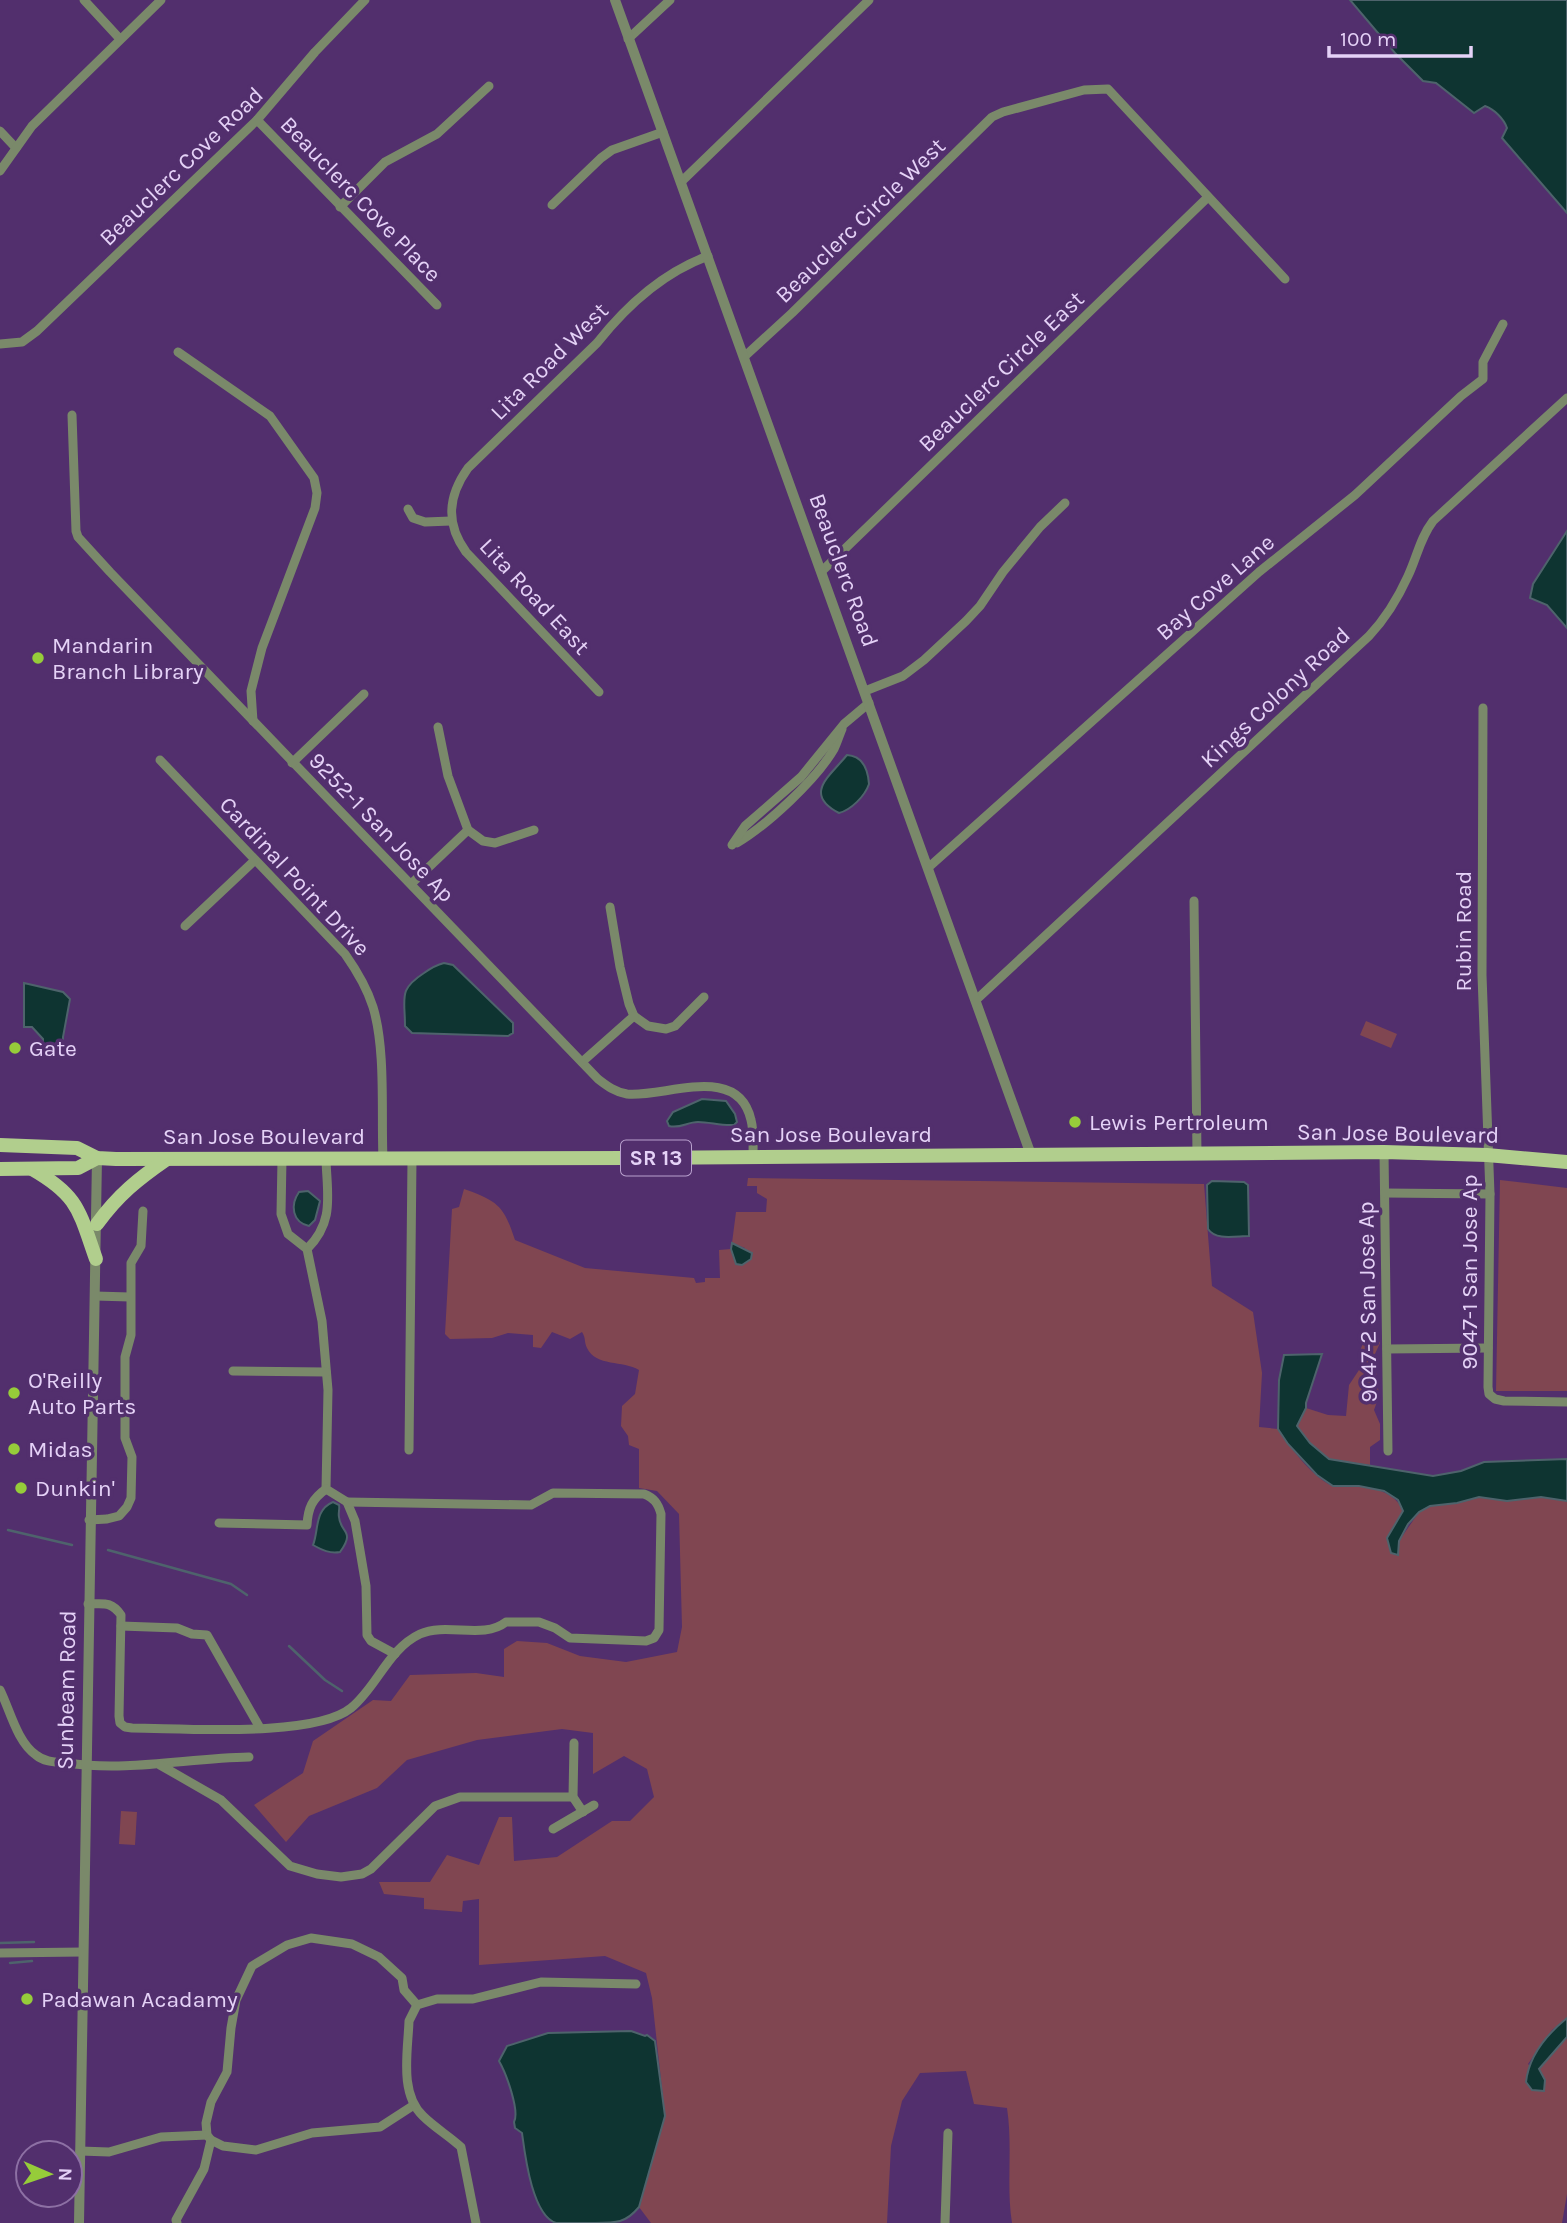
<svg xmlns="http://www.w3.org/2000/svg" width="1567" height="2223" font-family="Karla,sans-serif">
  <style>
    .green { fill: #804651 }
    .water { fill: #0e3431; stroke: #4e636c; stroke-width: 2 }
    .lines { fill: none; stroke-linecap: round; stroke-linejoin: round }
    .stream { stroke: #4e636c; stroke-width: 2.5 }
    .minor { stroke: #7a896a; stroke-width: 9 }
    .tertiary { stroke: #7a896a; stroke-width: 10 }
    .primary { stroke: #b1ce8d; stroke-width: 14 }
    .poi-dot { fill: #96cc3a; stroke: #522f6d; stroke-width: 2.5 }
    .labels { text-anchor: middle; stroke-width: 7; stroke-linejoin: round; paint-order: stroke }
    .shield { fill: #522f6d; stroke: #b9a1ce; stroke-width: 2 }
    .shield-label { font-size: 21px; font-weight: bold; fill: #e5d2f7 }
    .street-label { font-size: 23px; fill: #e5d2f7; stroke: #522f6d }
    .poi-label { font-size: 23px; fill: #e5d2f7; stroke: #522f6d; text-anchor: start }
  </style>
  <rect width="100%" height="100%" fill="#522f6d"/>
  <g class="green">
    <polygon points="1366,1021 1397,1034 1391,1048 1360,1035"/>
    <path d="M748,1178L1204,1184L1212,1286L1253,1312L1262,1373L1259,1427L1278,1429C1291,1448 1309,1473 1330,1485C1336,1488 1345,1486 1352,1486C1373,1486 1394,1492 1404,1511L1388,1538L1399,1541L1419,1512L1430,1506L1457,1503L1479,1497L1507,1501L1541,1497L1567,1501V2018L1552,2030L1528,2064L1545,2080L1539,2069L1567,2037V2194L1562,2223H1012C1006,2185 1013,2147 1007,2108L974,2104L966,2071L920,2073L902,2101L891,2146L887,2223H651L639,2207L665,2116L652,1998L646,1973L605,1956L479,1965V1899L463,1901L462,1912L424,1909V1898L384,1894L379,1882H430L447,1855L479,1865L499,1817H512L514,1861L557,1857L612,1821H630L654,1797L647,1769L624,1756L593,1774V1733L562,1729L477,1740L407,1760L377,1788L309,1816L286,1842L254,1805L303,1773L313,1741L373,1700L391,1701L410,1675L476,1673L504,1677V1649L517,1641L547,1643L580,1656L626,1662L677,1652L682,1627L679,1514L657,1491L639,1488V1449L629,1445L628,1436L621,1426L622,1406L635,1394L639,1370C623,1360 596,1367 587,1348C584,1342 586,1338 582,1332L570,1339L552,1332L541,1348L533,1347V1335L508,1333L492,1338L450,1339L445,1334L452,1209L459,1207L464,1189C498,1201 504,1206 515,1240L585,1268L694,1278L696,1283L705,1282V1278H720L719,1250L731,1249L736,1264L745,1248L732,1243L736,1212H766L767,1199L757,1193V1186H747Z"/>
    <polygon points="1500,1180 1567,1188 1567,1391 1496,1391"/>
    <polygon points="1374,1331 1380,1343 1374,1356 1379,1396 1374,1410 1380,1424 1380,1440 1370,1447 1370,1465 1329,1459 1310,1443 1297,1426 1306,1408 1328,1415 1346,1416 1349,1385 1359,1370 1360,1351 1366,1335"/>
    <polygon points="121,1811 137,1812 135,1845 119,1844"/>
  </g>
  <g class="water">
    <path d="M1350,0H1567V213L1502,138L1507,128C1504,119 1494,109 1485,106L1474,113L1436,83L1423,81L1395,53Z"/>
    <polygon points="1567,531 1567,628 1547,605 1530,598 1533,584"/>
    <path d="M847,755C863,756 868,770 869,784C865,796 851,810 839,813C803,794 829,777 847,755Z"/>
    <path d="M444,963L453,965L513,1023V1033L508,1036L412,1033L405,1026C405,997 398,990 424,973C431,968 436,965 444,963Z"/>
    <polygon points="24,983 63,992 70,999 63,1037 63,1042 69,1048 67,1055 43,1056 43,1039 32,1027 24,1027"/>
    <path d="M702,1099L726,1101L735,1114L737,1122L734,1125C721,1126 710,1122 698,1122C687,1122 680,1129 669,1126L667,1121L673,1112Z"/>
    <path d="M1212,1181L1244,1182L1248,1185L1249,1236C1236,1236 1216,1241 1208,1229L1207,1185Z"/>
    <path d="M308,1191L320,1201L315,1220L309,1226C292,1222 290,1205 299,1192Z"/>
    <polygon points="732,1243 752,1253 751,1259 742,1265 736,1264 731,1249"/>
    <polygon points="1322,1354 1306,1403 1306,1408 1297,1426 1310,1443 1329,1459 1433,1476 1461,1471 1484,1462 1567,1459 1567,1501 1541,1497 1507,1501 1479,1497 1457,1503 1430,1506 1419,1512 1408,1524 1399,1541 1398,1555 1391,1553 1387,1538 1403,1511 1398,1500 1384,1491 1359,1486 1333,1486 1317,1475 1288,1444 1278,1429 1279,1380 1284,1355"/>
    <path d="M333,1502L339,1505C340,1509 338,1513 339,1517C340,1533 356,1530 340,1552C330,1554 322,1550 313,1545C319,1530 314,1510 333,1502Z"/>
    <path d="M1567,2018V2037L1539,2069L1545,2080L1544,2091L1532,2090L1526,2082C1529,2055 1546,2035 1567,2018Z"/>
    <path d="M631,2031L645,2036L647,2035L655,2041L665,2116L639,2207C626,2223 616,2223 595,2223C583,2223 567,2223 556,2223C532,2215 525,2155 522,2133L515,2128L514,2122C520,2111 506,2073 499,2061L507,2046L548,2033Z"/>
  </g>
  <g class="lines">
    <g class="stream">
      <polyline points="8,1530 72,1545"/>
      <polyline points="108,1550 231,1584 247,1595"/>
      <polyline points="289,1646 325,1680 342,1691"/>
      <polyline points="0,1943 34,1942"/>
      <polyline points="10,1963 32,1961"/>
    </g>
    <g class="minor">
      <polyline points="84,0 120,39"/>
      <polyline points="628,39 670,0"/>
      <polyline points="257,120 437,305"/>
      <polyline points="0,131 16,148"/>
      <polyline points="0,171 32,126 161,0"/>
      <polyline points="681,182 869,0"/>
      <polyline points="552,205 601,158 612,150 663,132"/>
      <polyline points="340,207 385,162 437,134 489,86"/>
      <polyline points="0,344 22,342 37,331 257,120 315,52 365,0"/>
      <polyline points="178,352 270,416 314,478 317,493 315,508 262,648 251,691 253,721"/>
      <polyline points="744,357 792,313 992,117 1003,112 1084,90 1108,89 1285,279"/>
      <path d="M72,415L76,531L78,537L110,572L598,1079C607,1086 615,1092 627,1094C664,1098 738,1062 751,1120C754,1131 753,1145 753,1157"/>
      <polyline points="408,509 413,518 425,522 451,521"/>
      <polyline points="822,571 1207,198"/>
      <polyline points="865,691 903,676 924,660 966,621 980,606 1003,572 1040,527 1065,503"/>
      <path d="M599,692L466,552C445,523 448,496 468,468L597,343C627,305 662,273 708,256"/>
      <polyline points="1483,708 1482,975 1490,1194 1488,1387 1489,1394 1495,1399 1504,1401 1567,1402"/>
      <polyline points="438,727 448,776 468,830 483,841 495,843 534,830"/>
      <path d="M160,760L345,954C357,971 367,988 373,1007C386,1050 381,1113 383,1159"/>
      <polyline points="292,763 364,694"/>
      <path d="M737,843C767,825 816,780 834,749C837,743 839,736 842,729"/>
      <polyline points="732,845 745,826 801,777 844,724 869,703"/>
      <polyline points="929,867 1259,572 1355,495 1461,396 1483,379 1483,362 1503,324"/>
      <polyline points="411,884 468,830"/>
      <polyline points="1194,901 1197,1154"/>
      <polyline points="610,907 620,967 629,1004 634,1016 648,1026 666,1029 675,1026 704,997"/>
      <polyline points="185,926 255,860"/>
      <path d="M976,1000L1369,636C1386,618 1398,598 1408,576C1417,557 1420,538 1433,521L1567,398"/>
      <polyline points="582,1062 634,1016"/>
      <polyline points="1384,1152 1388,1451"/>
      <polyline points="282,1159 281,1214 288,1234 307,1249 322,1321 328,1390 326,1489 347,1502 355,1521 366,1586 367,1635 371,1641 395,1654"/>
      <polyline points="1385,1193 1490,1194"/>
      <path d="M307,1249C335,1221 327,1195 326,1159"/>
      <polyline points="95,1296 130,1297"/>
      <polyline points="1387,1349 1488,1348"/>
      <polyline points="233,1371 326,1372"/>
      <polyline points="409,1450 412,1159"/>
      <polyline points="89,1520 107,1519 119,1516 127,1507 131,1498 132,1457 125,1438 125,1357 131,1335 131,1263 141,1246 143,1211"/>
      <path d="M219,1523L307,1525C308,1508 312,1499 326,1489"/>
      <path d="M88,1604C104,1604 111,1601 121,1615L119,1716L120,1723L125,1727L132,1728C182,1728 314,1738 351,1708C377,1687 388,1649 420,1634C447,1622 483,1640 506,1622H539L555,1628L570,1638L646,1641L654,1638L659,1630L661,1514C658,1503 654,1498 644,1494L553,1493L531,1505L347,1502"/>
      <polyline points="121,1626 177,1628 192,1634 207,1635 260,1728"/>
      <path d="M0,1690C10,1710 17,1742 36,1755C44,1762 56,1762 67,1763C128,1772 188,1758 249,1757"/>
      <polyline points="574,1743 573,1797 583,1812"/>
      <polyline points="160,1765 221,1800 290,1866 317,1874 341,1877 362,1874 371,1869 435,1806 460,1797 573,1797"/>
      <polyline points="553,1829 594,1805"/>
      <polyline points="0,1953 83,1952"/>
      <polyline points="414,2105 380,2127 312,2133 256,2150 223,2146 211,2140 207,2135 206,2123 211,2102 227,2072 231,2028 236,2000 252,1966 287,1945 311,1938 352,1944 379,1957 402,1978 404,1990 417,2005"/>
      <polyline points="80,2151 109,2152 161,2137 207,2135"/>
      <polyline points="177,2223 176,2220 204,2169 211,2140"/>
      <path d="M476,2223L461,2147C449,2136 434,2127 423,2116C399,2093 408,2051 409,2021L417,2005L437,1999H473L541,1982L636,1984"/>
      <polyline points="945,2223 948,2133"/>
    </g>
    <g class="tertiary">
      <polyline points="615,0 1031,1155"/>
      <polyline points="79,2223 97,1158"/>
    </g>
    <g class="primary">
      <polyline points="0,1145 77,1148 97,1158 116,1159 630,1158 1384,1152 1487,1155 1567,1162"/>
      <polyline points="0,1169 78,1168 97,1158"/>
      <path d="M32,1169C79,1196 79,1211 96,1259"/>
      <path d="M97,1224C118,1195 138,1179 167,1159"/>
    </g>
  </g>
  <g class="poi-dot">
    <circle cx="38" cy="658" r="7"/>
    <circle cx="15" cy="1048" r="7"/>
    <circle cx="1075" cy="1122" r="7"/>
    <circle cx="14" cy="1393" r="7"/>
    <circle cx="14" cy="1449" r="7"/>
    <circle cx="21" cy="1488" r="7"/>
    <circle cx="27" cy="1999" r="7"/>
  </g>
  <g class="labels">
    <rect class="shield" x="621" y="1140.5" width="70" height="35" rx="5"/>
    <g class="shield-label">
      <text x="656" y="1165">SR 13</text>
    </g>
    <g class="street-label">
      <text transform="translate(181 166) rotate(-44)" y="8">Beauclerc Cove Road</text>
      <text transform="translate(361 199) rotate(46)" y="8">Beauclerc Cove Place</text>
      <text transform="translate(860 220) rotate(-44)" y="8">Beauclerc Circle West</text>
      <text transform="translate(549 361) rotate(-45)" y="8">Lita Road West</text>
      <text transform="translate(1001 371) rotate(-44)" y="8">Beauclerc Circle East</text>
      <text transform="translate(844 570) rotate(70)" y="8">Beauclerc Road</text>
      <text transform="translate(1215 587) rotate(-41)" y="8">Bay Cove Lane</text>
      <text transform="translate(535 596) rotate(47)" y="8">Lita Road East</text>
      <text transform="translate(1275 697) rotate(-43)" y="8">Kings Colony Road</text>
      <text transform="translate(382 827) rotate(46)" y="8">9252-1 San Jose Ap</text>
      <text transform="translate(295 876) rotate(47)" y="8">Cardinal Point Drive</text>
      <text transform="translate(1463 931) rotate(-90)" y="8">Rubin Road</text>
      <text transform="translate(1398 1133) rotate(1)" y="8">San Jose Boulevard</text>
      <text x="831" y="1142">San Jose Boulevard</text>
      <text x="264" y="1144">San Jose Boulevard</text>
      <text transform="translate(1469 1272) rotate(-90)" y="8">9047-1 San Jose Ap</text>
      <text transform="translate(1367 1302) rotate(-91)" y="8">9047-2 San Jose Ap</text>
      <text transform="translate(66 1690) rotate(-89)" y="8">Sunbeam Road</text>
    </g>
    <g class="poi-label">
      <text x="52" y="653">Mandarin<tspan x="52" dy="26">Branch Library</tspan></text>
      <text x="29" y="1056">Gate</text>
      <text x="1089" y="1130">Lewis Pertroleum</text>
      <text x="28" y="1388">O'Reilly<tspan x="28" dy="26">Auto Parts</tspan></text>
      <text x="28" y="1457">Midas</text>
      <text x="35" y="1496">Dunkin'</text>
      <text x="41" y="2007">Padawan Acadamy</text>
    </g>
  </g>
  <g transform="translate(49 2174) rotate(92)"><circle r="33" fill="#522f6d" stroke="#8d70a4" stroke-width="2"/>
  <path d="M0-5L12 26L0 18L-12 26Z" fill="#96cc3a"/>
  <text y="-10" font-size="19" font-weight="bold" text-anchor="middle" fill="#e5d2f7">N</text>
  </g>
  <path d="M1329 46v10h142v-10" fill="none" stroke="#e5d2f7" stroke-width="3.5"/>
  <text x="1340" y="46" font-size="21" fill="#e5d2f7" stroke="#522f6d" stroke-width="5" paint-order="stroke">100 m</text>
</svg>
